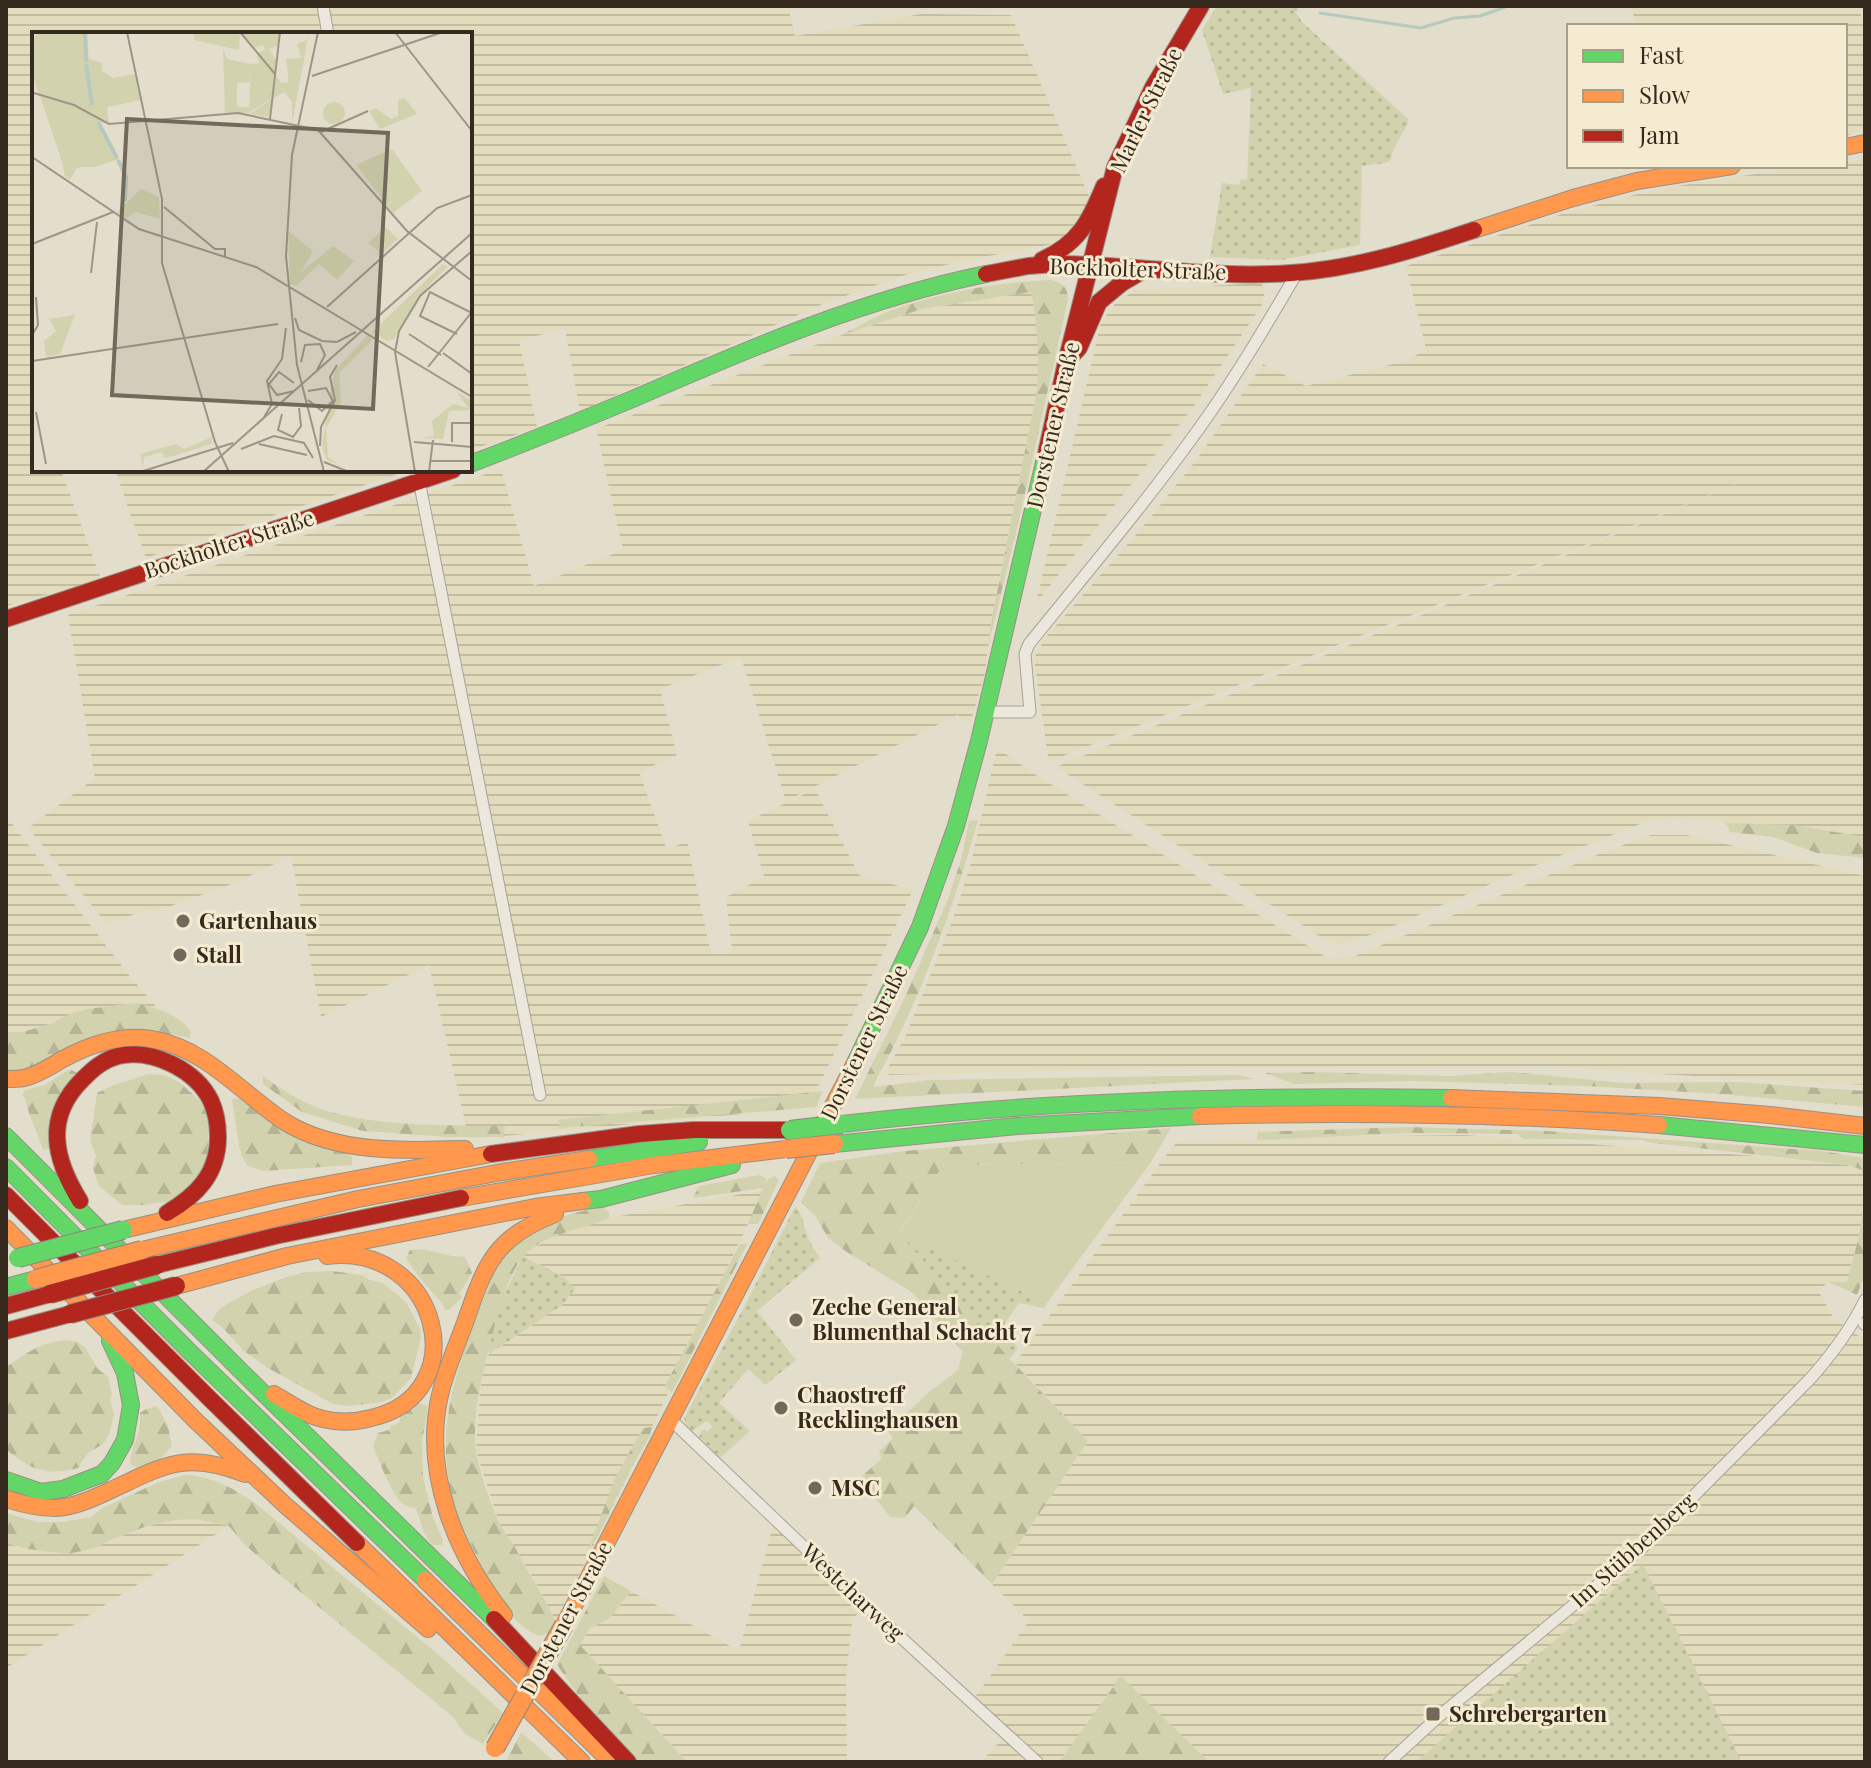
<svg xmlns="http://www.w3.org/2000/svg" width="1871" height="1768" font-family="'Playfair Display',serif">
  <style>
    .farmland { fill: url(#farmland-rules) }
    .grass { fill: url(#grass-dots) }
    .forest { fill: url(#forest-firs) }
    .park { fill: #d2d3ae }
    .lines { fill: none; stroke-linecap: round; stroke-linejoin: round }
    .stream { stroke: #b7c8be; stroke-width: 3 }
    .street-casing { stroke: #a8a295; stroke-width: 13 }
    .fast-casing { stroke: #989185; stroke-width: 18 }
    .slow-casing { stroke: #989185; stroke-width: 18 }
    .jam-casing { stroke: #989185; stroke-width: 18 }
    .street { stroke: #ece7dd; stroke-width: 11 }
    .fast { stroke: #63d668; stroke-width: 16 }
    .slow { stroke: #ff974d; stroke-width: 16 }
    .jam { stroke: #b3261e; stroke-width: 16 }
    .fast-bridge-casing { stroke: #8e877c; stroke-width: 20; stroke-linecap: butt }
    .slow-bridge-casing { stroke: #8e877c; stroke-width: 20; stroke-linecap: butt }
    .jam-bridge-casing { stroke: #8e877c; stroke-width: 20; stroke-linecap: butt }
    .fast-bridge { stroke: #63d668; stroke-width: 18 }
    .slow-bridge { stroke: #ff974d; stroke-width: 18 }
    .jam-bridge { stroke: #b3261e; stroke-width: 18 }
    .poi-dot { fill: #73695b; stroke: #f4ebd1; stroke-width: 3 }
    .labels { text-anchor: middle; stroke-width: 6; stroke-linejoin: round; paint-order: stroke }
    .street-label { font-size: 22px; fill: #362a1e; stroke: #f4ebd1 }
    .poi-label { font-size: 22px; font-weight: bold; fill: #362a1e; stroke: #f4ebd1; text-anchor: start }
    .inset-river { fill: none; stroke: #b7c8be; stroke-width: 4 }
    .inset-road { fill: none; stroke: #9e9586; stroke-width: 2 }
    .view { fill: #73695b; fill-opacity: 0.15; stroke: #73695b; stroke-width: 4 }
    .inset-edge { fill: none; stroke: #362a1e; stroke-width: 4 }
  </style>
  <defs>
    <pattern id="farmland-rules" width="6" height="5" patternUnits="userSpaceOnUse" patternTransform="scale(2)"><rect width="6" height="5" fill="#e2dcbd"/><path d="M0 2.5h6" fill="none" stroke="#c2bda2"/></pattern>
    <pattern id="grass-dots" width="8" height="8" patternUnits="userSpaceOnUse" patternTransform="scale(2)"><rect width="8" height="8" fill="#d2d3ae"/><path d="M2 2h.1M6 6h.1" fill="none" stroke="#b5b595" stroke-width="1.8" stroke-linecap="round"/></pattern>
    <pattern id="forest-firs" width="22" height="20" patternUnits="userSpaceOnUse" patternTransform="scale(2)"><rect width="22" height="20" fill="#d2d3ae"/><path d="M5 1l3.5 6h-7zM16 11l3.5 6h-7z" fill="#b5b595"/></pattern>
  </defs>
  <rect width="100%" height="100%" fill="#e3ddcc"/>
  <g class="farmland">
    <polygon points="6,6 788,6 795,36 921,14 1011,15 1089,196 1084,210 1068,233 1049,245 972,259 911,273 825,303 580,411 565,329 519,340 537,428 470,450 470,34 34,34 34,470 61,470 101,579 6,606"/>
    <polygon points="1631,6 1859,6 1865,35 1865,127 1855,133 1845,136 1845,26 1636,26"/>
    <polygon points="1865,160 1865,847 1767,833 1719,821 1674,817 1645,822 1514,874 1384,930 1343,944 1324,939 1056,767 1763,473 1051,761 1048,757 1034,658 1045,638 1141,529 1197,459 1263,364 1306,386 1409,360 1426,349 1406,266 1568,212 1658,189 1808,166 1845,166 1845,162"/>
    <polygon points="1261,283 1265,289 1262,305 1192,409 1036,603 1101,322 1117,301 1137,290"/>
    <polygon points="1031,291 1036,316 1039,354 1037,390 991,623 985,674 970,723 957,715 786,801 741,657 660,689 677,755 639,772 667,850 687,841 711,954 732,952 726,897 764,877 748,821 815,789 859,875 913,890 808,1108 469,1139 429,965 321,1017 291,856 237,882 157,911 146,910 107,924 28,828 95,778 68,615 501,469 534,586 623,550 596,429 844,334 922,309"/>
    <polygon points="115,470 410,470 146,558"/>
    <polygon points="997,748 1033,773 1329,959 1353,957 1604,852 1651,835 1687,835 1865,876 1865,1085 1657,1074 1548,1066 1256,1068 1208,1067 890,1075 885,1073 906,1035 951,924 970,867"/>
    <polygon points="6,816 129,975 157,1008 137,1003 87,1009 70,1014 51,1024 22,1032 6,1032"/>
    <polygon points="1465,1135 1756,1156 1848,1165 1865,1171 1865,1200 1859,1236 1847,1282 1829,1282 1818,1290 1834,1319 1865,1340 1865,1762 981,1762 1008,1733 973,1700 1029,1621 992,1584 1088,1441 1015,1363 1172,1147 1178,1142 1304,1137"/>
    <polygon points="764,1190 652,1427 556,1622 533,1578 499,1522 476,1451 480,1389 484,1365 489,1354 562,1305 574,1289 564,1277 523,1256 532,1249 567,1230 609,1218"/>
    <polygon points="195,1519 229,1526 6,1668 6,1543 28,1549 91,1549 143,1527 176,1520"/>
    <polygon points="774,1522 863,1603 852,1623 846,1677 847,1762 687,1762 580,1645 589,1629 611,1617 631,1591 739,1651"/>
  </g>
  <g class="grass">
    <path d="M1217,6H1291L1302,22L1409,120C1404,134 1392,146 1391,160L1386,163L1362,166L1360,245L1281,260L1210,257L1222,183L1239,185L1241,179L1247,180L1251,88L1223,94L1202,30Z"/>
    <path d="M795,1207C803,1214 803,1222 806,1232C809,1241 814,1250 820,1258L757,1311L796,1360L765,1385L748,1369L719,1403L750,1431L720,1458L699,1437L702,1430L705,1429L708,1432L712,1426L707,1421L692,1431L686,1425L684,1418L740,1315Z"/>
    <polygon points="899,1234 1047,1303 1044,1308 1019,1303 1002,1327 1018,1348 1010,1359"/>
    <polygon points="523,1256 564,1277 575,1289 562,1305 489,1354 489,1345 501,1301"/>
    <polygon points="1643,1564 1742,1762 1416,1762 1618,1585"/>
  </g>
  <g class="forest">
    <path d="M1051,280C1062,283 1068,287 1068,299L1019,520L988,647L991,623L1037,390C1039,357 1038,325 1031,292L922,309L844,334C859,326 874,317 889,311C941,293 996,282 1051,280Z"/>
    <path d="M978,820C953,910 920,1000 875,1082L874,1087L929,1080L1239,1075L1254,1079L855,1099L906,995L948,899L961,860L969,821Z"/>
    <polygon points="1726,823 1793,825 1865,837 1865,858 1817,853 1773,837 1730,832"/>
    <path d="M137,1003C158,1009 179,1014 191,1032L190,1038L175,1035L17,1072L6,1073V1032H22L51,1024L70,1014L87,1009Z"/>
    <path d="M68,1070H72L77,1073L49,1149L43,1150C38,1133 28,1115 25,1098L22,1096L25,1090L45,1085Z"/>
    <polygon points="1315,1072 1449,1076 1511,1072 1624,1083 1736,1082 1865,1091 1865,1107 1721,1094 1586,1086 1414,1081 1294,1084 1265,1073"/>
    <polygon points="148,1074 164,1075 179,1082 199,1100 210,1115 207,1157 203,1168 192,1189 172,1201 144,1205 122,1205 99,1186 93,1168 96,1156 90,1141 97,1093 114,1085"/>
    <path d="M263,1076C283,1091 309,1107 334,1113C390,1127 448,1125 505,1126L504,1137H448L363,1131L302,1112L263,1084Z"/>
    <polygon points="823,1091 816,1107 560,1128 558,1120"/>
    <polygon points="239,1098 348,1154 352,1157 352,1165 263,1171 248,1166 243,1159 239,1146 232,1099"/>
    <polygon points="1409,1127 1546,1131 1822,1151 1865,1158 1865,1171 1848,1165 1653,1143 1641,1140 1523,1139 1518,1134 1412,1133 1257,1140 1258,1132"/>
    <polygon points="1171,1128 1151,1162 961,1165 946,1161 899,1233 1010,1359 1088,1441 992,1584 914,1506 905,1518 890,1517 860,1478 882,1458 879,1451 893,1438 888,1431 929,1392 958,1370 963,1352 913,1293 847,1252 828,1238 816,1217 801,1202 820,1163 904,1151"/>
    <polygon points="759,1175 766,1178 765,1184 768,1179 775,1176 779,1180 758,1224 748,1224 763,1188 693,1198 699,1186"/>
    <polygon points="1865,1200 1865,1274 1857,1295 1829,1282 1847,1282 1859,1236"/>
    <path d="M603,1208L609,1212V1218C582,1231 550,1231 526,1254C509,1270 499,1310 493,1332C484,1369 471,1412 476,1452C479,1470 491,1505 499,1522C504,1533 513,1542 518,1553C530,1576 545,1598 556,1622L550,1632L541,1636C513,1627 499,1599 486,1574C473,1549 459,1525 452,1497C435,1431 456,1368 480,1308C488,1287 495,1265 510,1248C514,1244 520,1241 524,1238C550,1220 571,1211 603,1208Z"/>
    <polygon points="740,1244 747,1244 672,1393 665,1386"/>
    <polygon points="422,1249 452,1256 465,1257 472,1273 459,1294 462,1297 449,1310 445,1310 442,1303 421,1280 406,1258 410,1250"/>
    <polygon points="332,1271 362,1275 370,1280 383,1283 406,1302 420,1329 421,1337 411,1378 392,1398 382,1402 348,1406 333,1404 268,1368 244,1351 223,1328 212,1320 220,1308 251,1291 286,1277 307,1272"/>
    <path d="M66,1340L78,1342L85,1347L97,1368L108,1377L112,1394L110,1398L114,1415L109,1435L103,1444L88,1453L78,1468C48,1476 28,1470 6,1449V1367C28,1353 37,1343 66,1340Z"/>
    <path d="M414,1402L428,1406L422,1442L423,1478L433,1518L443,1540L442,1545H433C422,1536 422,1521 415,1508C411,1507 406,1506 403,1504C391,1494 379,1460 373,1446L378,1433L389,1430L391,1426L400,1422V1416Z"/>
    <path d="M157,1406L168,1426L172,1446L161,1458L138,1468L130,1464C131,1445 142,1436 140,1413L146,1409Z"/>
    <polygon points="652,1427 650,1436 632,1466 596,1540 588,1550 616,1476 643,1428"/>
    <path d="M185,1475C212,1476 233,1488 255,1503L440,1656L503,1713L483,1744L464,1733L452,1716L275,1571L244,1544L229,1526L195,1519L176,1520L150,1525L115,1538L95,1548L68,1554L28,1549L6,1543V1513L37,1522H62L91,1517L104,1507L159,1482Z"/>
    <polygon points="604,1576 631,1591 611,1617 589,1629 580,1645 687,1762 636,1762 578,1695 557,1665"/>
    <polygon points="1121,1676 1209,1762 1059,1762"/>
    <polygon points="521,1732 555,1762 506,1762"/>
  </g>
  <polygon class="park" points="946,1161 961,1165 1151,1162 1047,1303 899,1234"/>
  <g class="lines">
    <g class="stream">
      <polyline points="1293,6 1296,10"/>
      <polyline points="1320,13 1421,28 1454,18 1480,16 1508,6"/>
    </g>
    <defs>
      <g id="street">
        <polyline points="323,6 328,34"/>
        <polyline points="417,470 540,1095"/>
        <path d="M985,712H1030L1025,654L1029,644C1088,571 1149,499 1203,423C1237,375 1267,324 1297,273"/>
        <polyline points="1864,1324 1865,1323"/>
        <polyline points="670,1419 848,1589 1037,1762"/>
        <path d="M1389,1762L1437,1718L1641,1549L1811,1378C1833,1353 1851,1329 1865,1300"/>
      </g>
      <g id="fast">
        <path d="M470,464C525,443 580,421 635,398C748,349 863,299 986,274"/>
        <polyline points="854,1065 920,927 956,826 979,741 1045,458"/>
        <path d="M842,1124C1044,1100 1247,1095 1451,1098"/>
        <polyline points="1659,1125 1865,1145"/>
        <polyline points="6,1136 245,1375 494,1619"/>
        <polyline points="834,1144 1017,1126 1200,1116"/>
        <polyline points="589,1159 699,1142"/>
        <polyline points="6,1167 190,1352 425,1580"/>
        <polyline points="583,1201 601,1199 732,1165"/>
        <polyline points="6,1287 36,1279"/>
        <polyline points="6,1480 41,1492 63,1489 102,1474 112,1463 125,1440 131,1405 125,1373 110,1341"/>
      </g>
      <g id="slow">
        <polyline points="1845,147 1865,143"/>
        <polyline points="1474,230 1573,198 1637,181 1732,166"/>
        <path d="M6,1079C12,1079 18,1079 24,1078C38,1075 51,1066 63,1059C89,1045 120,1034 151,1039C206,1048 241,1093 285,1122C337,1154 406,1151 465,1149"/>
        <polyline points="1451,1098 1659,1106 1770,1115 1865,1126"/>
        <path d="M1200,1116C1353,1112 1507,1114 1659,1125"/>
        <polyline points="461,1198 654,1165 786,1149"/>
        <polyline points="6,1228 196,1421 285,1505 428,1629"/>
        <polyline points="123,1230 275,1194 491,1154"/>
        <polyline points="142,1250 358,1199 502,1172 589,1159"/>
        <polyline points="176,1286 287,1256 535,1207 583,1201"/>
        <path d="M274,1394C290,1403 305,1415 323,1419C339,1423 356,1422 371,1418C477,1394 439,1242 327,1256"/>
        <path d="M6,1499C22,1504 38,1508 55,1508C74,1507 92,1499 109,1491C163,1466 185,1450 245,1474"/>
        <polyline points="357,1543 582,1762"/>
        <polyline points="425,1580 608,1759"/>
        <path d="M504,1615C456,1554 422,1473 440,1395C446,1369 457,1345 466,1320C486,1262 495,1238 555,1214"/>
        <polyline points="564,1625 854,1065"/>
      </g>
      <g id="jam">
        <path d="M1042,260C1079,243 1089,222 1104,186"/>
        <path d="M986,274L1028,266L1054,264C1133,264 1211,279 1291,273C1354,269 1414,250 1474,230"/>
        <polyline points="1066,362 1079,348 1099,302 1122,283 1146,269"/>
        <polyline points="1045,458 1066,362 1115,167 1153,87 1201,6"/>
        <polyline points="6,619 453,470"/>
        <polyline points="491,1154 639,1134 694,1130 790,1130"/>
        <polyline points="6,1195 209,1398 357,1543"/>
        <path d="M80,1201C54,1159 44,1117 83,1079C93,1069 103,1060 118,1056C152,1048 196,1070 211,1101C216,1112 218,1124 218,1137C218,1174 197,1195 167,1213"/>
        <polyline points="157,1265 275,1236 461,1198"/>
        <polyline points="6,1306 50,1294"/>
        <polyline points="6,1331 70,1314"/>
        <polyline points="494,1619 628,1762"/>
      </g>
    </defs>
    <use href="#street" class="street-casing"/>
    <use href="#fast" class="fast-casing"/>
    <use href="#slow" class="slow-casing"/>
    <use href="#jam" class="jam-casing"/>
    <use href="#street" class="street"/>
    <use href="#fast" class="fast"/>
    <use href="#slow" class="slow"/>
    <use href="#jam" class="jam"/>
    <defs>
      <g id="fast-bridge">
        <polyline points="790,1130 842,1124"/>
        <polyline points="18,1258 123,1230"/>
      </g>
      <g id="slow-bridge">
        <polyline points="786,1149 834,1144"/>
        <polyline points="36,1279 142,1250"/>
        <polyline points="495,1748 564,1625"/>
      </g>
      <g id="jam-bridge">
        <polyline points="50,1294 157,1265"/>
        <polyline points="70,1314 176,1286"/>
      </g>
    </defs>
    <use href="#fast-bridge" class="fast-bridge-casing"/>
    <use href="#slow-bridge" class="slow-bridge-casing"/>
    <use href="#jam-bridge" class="jam-bridge-casing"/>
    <use href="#fast-bridge" class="fast-bridge"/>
    <use href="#slow-bridge" class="slow-bridge"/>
    <use href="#jam-bridge" class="jam-bridge"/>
  </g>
  <g class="poi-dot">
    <circle cx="183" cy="921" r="8"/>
    <circle cx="180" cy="955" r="8"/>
    <circle cx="796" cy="1320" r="8"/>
    <circle cx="781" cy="1408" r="8"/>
    <circle cx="815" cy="1488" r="8"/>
    <rect x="1425" y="1706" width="16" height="16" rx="4"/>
  </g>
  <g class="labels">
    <g class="street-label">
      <text transform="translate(1146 110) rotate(-64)" y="8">Marler Straße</text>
      <text transform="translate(1138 269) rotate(2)" y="8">Bockholter Straße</text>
      <text transform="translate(1053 425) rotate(-77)" y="8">Dorstener Straße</text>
      <text transform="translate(229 544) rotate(-18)" y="8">Bockholter Straße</text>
      <text transform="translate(864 1042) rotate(-64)" y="8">Dorstener Straße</text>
      <text transform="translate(1633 1550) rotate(-42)" y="8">Im Stübbenberg</text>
      <text transform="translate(853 1592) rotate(43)" y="8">Westcharweg</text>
      <text transform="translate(566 1618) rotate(-62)" y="8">Dorstener Straße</text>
    </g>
    <g class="poi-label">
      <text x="199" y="929">Gartenhaus</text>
      <text x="196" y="963">Stall</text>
      <text x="812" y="1315">Zeche General<tspan x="812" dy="25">Blumenthal Schacht 7</tspan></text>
      <text x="797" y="1403">Chaostreff<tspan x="797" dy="25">Recklinghausen</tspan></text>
      <text x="831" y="1496">MSC</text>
      <text x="1449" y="1722">Schrebergarten</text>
    </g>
  </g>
  <g transform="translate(32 32)">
    <rect width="440" height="440" fill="#e3ddcc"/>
    <path d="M9,0H55V26L70,31V39L81,46L103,42L109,68L75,75L77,92L68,90L87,127L63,135H32L0,41V5ZM161,0H208L207,18L162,8ZM209,0H248L247,13L237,17L244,28L240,66L217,81L219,32L227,31L225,21L233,18L231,13L222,16ZM275,8L264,49L257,53L254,27L270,26L265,12ZM373,66L385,82L348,97L337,79L344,76L359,87L366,84V68ZM291 81a11 11 0 1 1 22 0a11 11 0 1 1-22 0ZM360,117L390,159L361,181L324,133ZM109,157L127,165L128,187L104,180L94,186L85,180ZM43,283L28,322L14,325L12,309L24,299L17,287Z" fill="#d2d3ae"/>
    <path d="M11,0L18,7L32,52L63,87L52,72H59L72,91L62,92L48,78L18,65L13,50L27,68H37L21,48L24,44ZM26,0L34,17L52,23L51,0H55L59,62L42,57ZM277,0L260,92V70L252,60L240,67L237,85L218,82L241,66L244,44L249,51L264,49ZM191,17L195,27L219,32L218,50L205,51V75H217V81H193ZM16,74L36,131L77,130L45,136L38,148L33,144ZM25,74L61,100L62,121L40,116ZM354,195L366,207L350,222L336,211ZM256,199L261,203L260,231L269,240L301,214L322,229L305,248L287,232L264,254L258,251ZM411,232L416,235L397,253L362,307L355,309L340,300ZM337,302L340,308L307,341L309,371L294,396L296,425L310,435L294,427L290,414L300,351L304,337ZM424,359L440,369V378L417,379L411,407L389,406L402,404L400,389L421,372L436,376ZM180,405L179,412L142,424L133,426L130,420L112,425L111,434L108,423L114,420L144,412L152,417Z" fill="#d2d3ae"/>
    <path d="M261,203L281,219L269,240L259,233Z" fill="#d2d3ae"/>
    <path class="inset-river" d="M53,0L54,30M54,32L60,73M66,90L85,126M86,128L94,145L93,169"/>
    <path class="inset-road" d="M95,0L130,167V231L183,410L197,440M208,0L243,42M286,0L260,123L254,224L265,333L292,440M363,0L440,99M280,44L411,0M2,61L42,73L77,92L206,81L286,98L375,199L440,249M238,87L248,0M289,100L336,79M0,125L107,197L224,235L440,365M132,175L183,217H193V224M0,212L81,180M59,241L65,190M295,275L405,176L440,163M263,286L267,298L290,309L305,310L324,300M377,302L409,323M425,302L388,284L398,260L440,281M0,303L6,293L4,265M411,321L440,342M0,329L246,292M269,330L273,313L288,312L293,323L285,338M396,335L439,281M262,359L245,363L237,352L247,340L262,351M276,368L290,379L301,369L294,356L276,359M4,380L14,432M250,382L246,398L261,405L269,394L267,376M232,385L240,372L235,349L250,327L254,296M382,410L440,415M420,410V391H440M227,412L275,423M288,414L289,395L303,368L298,345L305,333M209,417L242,404L272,411L281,426M399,429H440M292,430L317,440M108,440L201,411M171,440L440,201M383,440L363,320L367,299L388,264L440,219M397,440L401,408"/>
    <path class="view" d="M95,87L356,101L341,377L80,363Z"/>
    <rect width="440" height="440" class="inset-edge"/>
  </g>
  <rect width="1871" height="1768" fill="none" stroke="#362a1e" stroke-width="16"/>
  <rect x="1567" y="24" width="280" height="144" fill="#f4ebd1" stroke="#a89e89" stroke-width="2"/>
  <rect x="1583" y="50" width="40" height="12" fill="#63d668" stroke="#a89e89" stroke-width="2"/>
  <text x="1639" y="64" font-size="24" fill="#362a1e">Fast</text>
  <rect x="1583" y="90" width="40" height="12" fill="#ff974d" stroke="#a89e89" stroke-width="2"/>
  <text x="1639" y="104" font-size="24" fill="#362a1e">Slow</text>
  <rect x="1583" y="130" width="40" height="12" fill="#b3261e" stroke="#a89e89" stroke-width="2"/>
  <text x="1639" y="144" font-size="24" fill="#362a1e">Jam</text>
</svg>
